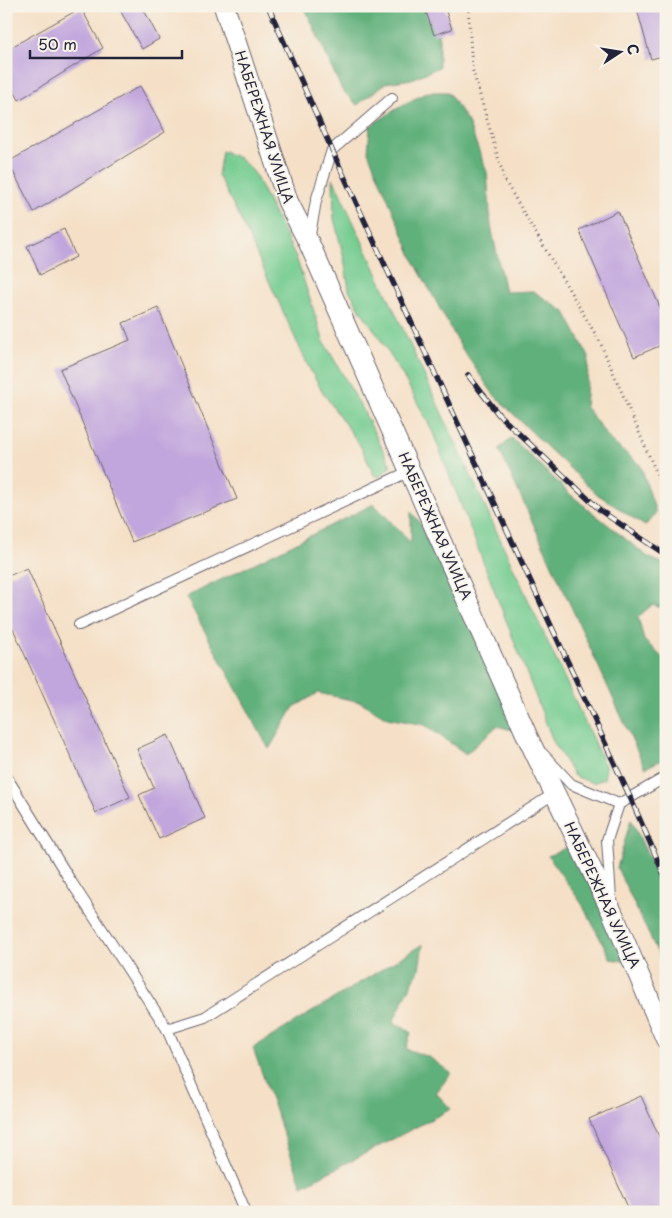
<svg xmlns="http://www.w3.org/2000/svg" width="672" height="1218" font-family="'Playpen Sans',sans-serif">
  <style>
    .green { fill: #75cc91; stroke: #4c7766 }
    .forest { fill: #60b07b; stroke: #41695b }
    .building { fill: #c1a6dd }
    .lines { fill: none; stroke-linecap: round; stroke-linejoin: round }
    .lane-casing { stroke: #6c646c; stroke-width: 12 }
    .street-casing { stroke: #6c646c; stroke-width: 22 }
    .path { stroke: #6c646c; stroke-width: 3; stroke-dasharray: 1 4; stroke-linecap: butt }
    .lane { stroke: #fff; stroke-width: 10 }
    .street { stroke: #fff; stroke-width: 20 }
    .rail-casing { stroke: #22223b; stroke-width: 5.5 }
    .rail { stroke: #f7f3e8; stroke-width: 4; stroke-dasharray: 11; stroke-linecap: butt }
    .labels { text-anchor: middle; stroke-width: 4; stroke-linejoin: round; paint-order: stroke }
    .street-label { font-size: 14px; fill: #22223b; stroke: #f7f3e8 }
  </style>
  <rect width="100%" height="100%" fill="#f7f3e8"/>
  <filter id="ink" filterUnits="userSpaceOnUse"><feTurbulence type="fractalNoise" baseFrequency=".02" numOctaves="2"/><feDisplacementMap in="SourceGraphic" scale="10" xChannelSelector="R" yChannelSelector="G"/><feConvolveMatrix kernelMatrix="1 2 1 2 8 2 1 2 1" color-interpolation-filters="sRGB"/></filter>
  <filter id="wash" filterUnits="userSpaceOnUse"><feTurbulence type="fractalNoise" baseFrequency=".0096" numOctaves="4" result="noise"/><feDisplacementMap in="SourceGraphic" scale="20" xChannelSelector="R" yChannelSelector="G"/><feGaussianBlur stdDeviation="1.12" result="paint"/><feColorMatrix in="noise" values="0 0 0 0 0 0 0 0 0 0 0 0 0 0 0 0 0 1.4 0 .05"/><feComposite in="paint" operator="in"/></filter>
  <g filter="url(#wash)">
    <rect width="100%" height="100%" fill="#f5e0c7"/>
    <g class="green">
      <polygon points="222,151 239,158 253,171 296,257 324,342 362,408 391,466 380,477 374,475 361,447 322,391 308,366 240,218 218,175"/>
      <polygon points="333,178 606,768 604,779 593,783 574,776 553,741 431,428 403,376 377,334 361,311 349,290 344,258 334,219"/>
    </g>
    <g class="forest">
      <polygon points="304,6 430,6 439,38 439,67 412,79 386,83 357,105 342,90"/>
      <polygon points="428,92 448,92 468,122 487,172 491,226 505,292 533,291 565,312 589,357 585,406 610,440 641,466 656,513 645,526 597,494 547,447 494,395 462,349 415,263 368,152 370,126 404,104"/>
      <polygon points="512,438 571,495 648,557 666,565 666,609 652,605 638,617 644,640 666,661 666,758 645,768 499,449"/>
      <polygon points="374,504 411,543 411,512 429,533 519,732 497,726 466,754 425,725 387,718 361,702 318,693 294,707 269,749 186,597"/>
      <polygon points="631,819 666,894 666,970 617,868"/>
      <polygon points="572,845 627,962 611,959 582,904 548,856"/>
      <polygon points="423,944 419,969 393,1022 411,1032 406,1049 429,1057 451,1073 436,1093 451,1109 302,1186 253,1048"/>
    </g>
    <g id="blocks">
      <g class="building">
        <polygon points="130,6 142,6 159,39 142,49 121,12"/>
        <polygon points="424,6 444,6 452,29 434,35"/>
        <polygon points="636,6 666,6 666,55 651,59"/>
        <polygon points="81,8 103,48 19,100 6,76 6,50"/>
        <polygon points="140,86 165,132 34,212 8,162"/>
        <polygon points="618,211 666,321 666,343 634,357 579,230"/>
        <polygon points="64,229 76,257 40,275 27,246"/>
        <polygon points="158,308 237,499 132,542 60,369 130,340 123,323"/>
        <polygon points="27,568 130,797 96,813 6,613 6,577"/>
        <polygon points="168,735 205,818 159,839 139,795 154,788 137,749"/>
        <polygon points="641,1096 666,1152 666,1212 630,1212 589,1119"/>
      </g>
    </g>
  </g>
  <g filter="url(#ink)">
    <use href="#blocks" fill-opacity="0" stroke="#6c646c" stroke-width="1"/>
    <g class="lines">
      <defs>
        <g id="lane">
          <polyline points="309,240 316,201 332,150 392,98"/>
          <polyline points="79,625 410,471"/>
          <polyline points="542,753 571,784 619,804 666,777"/>
          <polyline points="6,776 70,880 167,1029"/>
          <polyline points="611,898 607,840 619,804"/>
          <polyline points="246,1212 167,1029 205,1017 555,793"/>
        </g>
        <polyline id="street" points="224,6 288,202 309,243 528,738 612,912 666,1039"/>
      </defs>
      <use href="#lane" class="lane-casing"/>
      <use href="#street" class="street-casing"/>
      <g class="path">
        <polyline points="468,6 472,68 505,181 600,342 666,495"/>
        <polyline points="626,6 628,15"/>
      </g>
      <use href="#lane" class="lane"/>
      <use href="#street" class="street"/>
      <defs>
        <g id="rail">
          <polyline points="268,6 332,150 630,797 666,879"/>
          <polyline points="468,375 499,415 601,511 666,555"/>
        </g>
      </defs>
      <use href="#rail" class="rail-casing"/>
      <use href="#rail" class="rail"/>
    </g>
  </g>
  <g class="labels">
    <g class="street-label">
      <text transform="translate(264 127) rotate(72)" y="5">НАБЕРЕЖНАЯ УЛИЦА</text>
      <text transform="translate(435 526) rotate(66)" y="5">НАБЕРЕЖНАЯ УЛИЦА</text>
      <text transform="translate(602 895) rotate(65)" y="5">НАБЕРЕЖНАЯ УЛИЦА</text>
    </g>
  </g>
  <rect width="672" height="1218" fill="none" stroke="#f7f3e8" stroke-width="25"/>
  <g transform="translate(620 52) rotate(78)" stroke="#f7f3e8" stroke-width="4" paint-order="stroke">
  <path d="M0-4L9 19L0 12L-9 19Z" fill="#22223b"/>
  <text y="-8" font-size="14" font-weight="bold" text-anchor="middle" fill="#22223b">С</text>
  </g>
  <path d="M30 50v8h152v-8" fill="none" stroke="#22223b" stroke-width="2.5"/>
  <text x="38" y="50" font-size="15" fill="#22223b" stroke="#f7f3e8" stroke-width="4" paint-order="stroke">50 m</text>
</svg>
